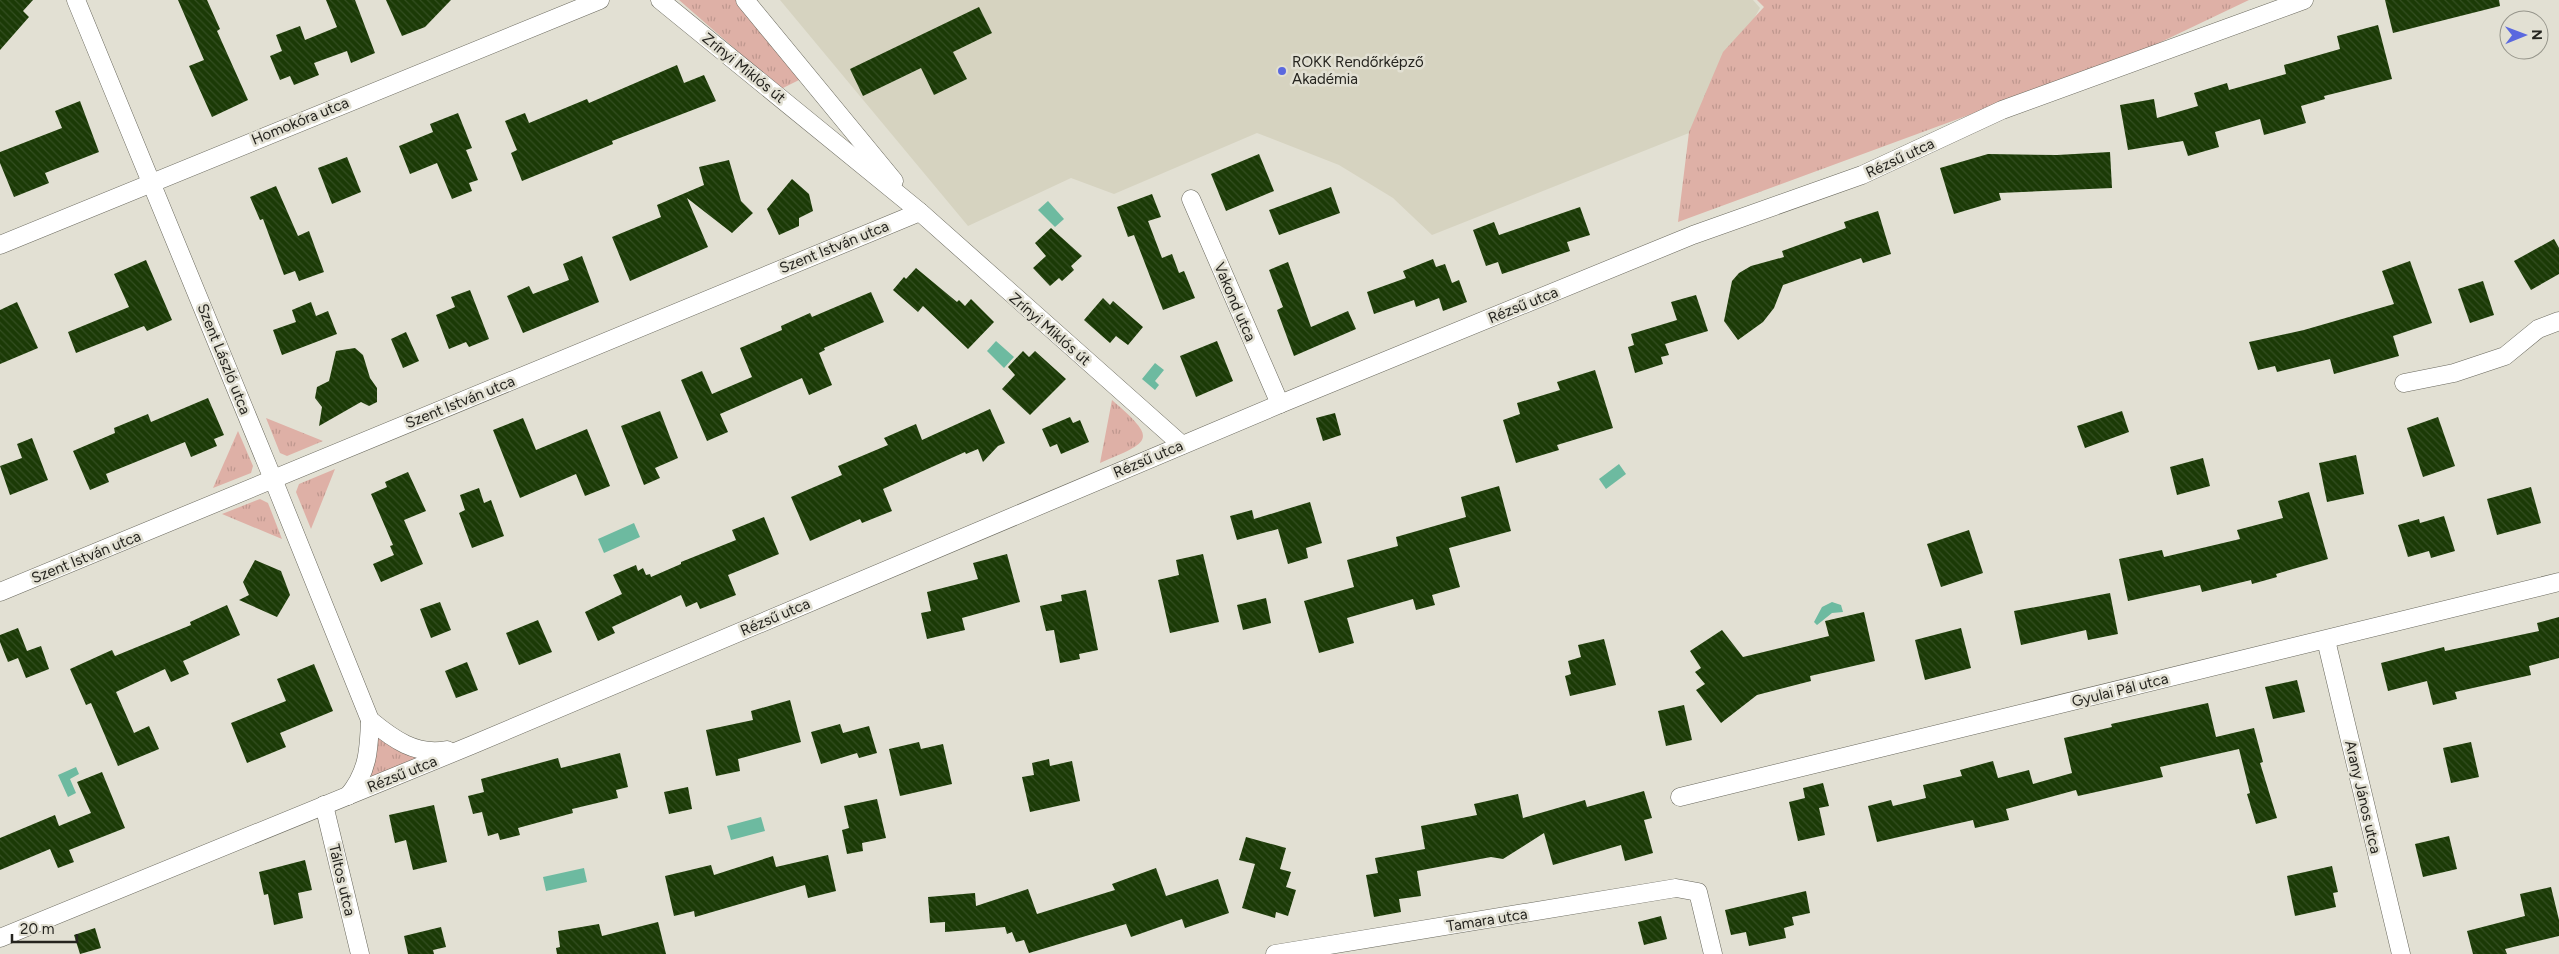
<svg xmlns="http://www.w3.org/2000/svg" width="2559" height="954" font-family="Figtree,sans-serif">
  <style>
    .built { fill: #d6d3c0 }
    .park { fill: url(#park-tufts) }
    .water { fill: #6dbaa0 }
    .building { fill: url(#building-back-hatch) }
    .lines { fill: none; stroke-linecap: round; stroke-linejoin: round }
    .minor-casing { stroke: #68675c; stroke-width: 19 }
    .minor { stroke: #fff; stroke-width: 18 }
    .poi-dot { fill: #5a68df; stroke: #e2e0d3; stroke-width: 2 }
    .labels { text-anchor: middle; stroke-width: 5; stroke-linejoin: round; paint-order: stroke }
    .poi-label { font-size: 15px; fill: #25241f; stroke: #e2e0d3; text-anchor: start }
    .street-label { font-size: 15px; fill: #25241f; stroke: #e2e0d3 }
  </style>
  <defs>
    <pattern id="park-tufts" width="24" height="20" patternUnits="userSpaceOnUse" patternTransform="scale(1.25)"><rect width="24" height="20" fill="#deb0a6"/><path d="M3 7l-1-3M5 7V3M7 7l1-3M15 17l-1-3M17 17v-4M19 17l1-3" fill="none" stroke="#be978e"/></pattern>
    <pattern id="building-back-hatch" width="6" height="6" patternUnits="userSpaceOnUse" patternTransform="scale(1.25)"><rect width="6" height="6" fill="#1b3a06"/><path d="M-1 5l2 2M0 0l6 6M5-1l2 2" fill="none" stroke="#334e21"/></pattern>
  </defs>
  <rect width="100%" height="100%" fill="#e2e0d3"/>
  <polygon class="built" points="780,0 1753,0 1760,8 1689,133 1432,235 1393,198 1339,165 1257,133 1114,194 1071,178 968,226"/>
  <g class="park">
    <polygon points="679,0 737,0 801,79 781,89"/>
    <polygon points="1757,0 2249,0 2140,52 1678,222 1689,132 1723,52 1764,7"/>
    <path d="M1112,400C1158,440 1152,441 1100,463Z"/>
    <polygon points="266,418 323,441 287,456 280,453"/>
    <polygon points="238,431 253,466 251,473 213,488"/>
    <polygon points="335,469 311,529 296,492 299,484"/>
    <polygon points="260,499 268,503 282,539 222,514"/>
    <polygon points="376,733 424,756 369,782"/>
  </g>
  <g class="water">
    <polygon points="1048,201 1064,219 1055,227 1038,210"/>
    <polygon points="996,341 1014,357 1004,368 987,351"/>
    <polygon points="1155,363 1164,370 1155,381 1159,385 1155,390 1142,379"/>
    <polygon points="1619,464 1626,474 1606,489 1599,479"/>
    <polygon points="634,523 640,537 604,553 598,539"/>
    <polygon points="1832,602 1841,605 1843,612 1832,613 1817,625 1814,622 1822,607"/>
    <polygon points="76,767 79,774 70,779 76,793 68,797 58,775"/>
    <polygon points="761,817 765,831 731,840 727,826"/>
    <polygon points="584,868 587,882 546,891 543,877"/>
  </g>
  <g class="building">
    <polygon points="0,0 33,0 23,11 29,17 0,50"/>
    <polygon points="178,0 207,0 220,29 217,31 248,100 212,117 189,66 204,60"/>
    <polygon points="326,0 355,0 375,53 351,63 347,51 314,63 319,75 294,85 290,76 280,80 270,56 282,51 276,35 300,26 305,40 337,27"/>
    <polygon points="386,0 451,0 425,27 402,36"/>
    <polygon points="2385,0 2499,0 2500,6 2393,33"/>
    <polygon points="979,7 992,33 953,52 967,79 934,95 921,68 863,96 850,69"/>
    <polygon points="2378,25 2392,79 2324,96 2325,99 2301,106 2306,123 2264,135 2260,119 2215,132 2219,147 2188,156 2183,141 2128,150 2120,105 2154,99 2157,118 2198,106 2194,93 2227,83 2229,90 2286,74 2284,65 2340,49 2337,36"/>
    <polygon points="677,65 684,83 704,75 716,101 612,141 613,144 522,181 511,153 517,150 505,121 525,113 529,123 587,99 589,103"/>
    <polygon points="80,101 99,152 45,173 49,183 14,197 0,163 0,152 62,128 55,111"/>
    <polygon points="458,113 472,148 466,150 478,180 469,183 472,191 452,199 437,163 410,174 399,146 433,132 430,124"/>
    <polygon points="2110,152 2112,188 1999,193 2001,200 1954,214 1940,168 1988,154 2057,155"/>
    <polygon points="1259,154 1274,191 1226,211 1211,174"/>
    <polygon points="347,157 361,192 332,204 318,168"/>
    <polygon points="729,160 741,201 753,213 732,233 687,198 708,247 630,281 612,237 661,217 657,205 704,185 699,167"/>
    <polygon points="792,179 809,194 813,211 799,218 799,226 779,235 767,209"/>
    <polygon points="276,186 298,236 309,231 324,272 299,281 295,271 284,275 263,219 260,220 250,197"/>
    <polygon points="1331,187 1340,213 1279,235 1269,210"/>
    <polygon points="1152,194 1161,217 1148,221 1162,258 1172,254 1179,273 1184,271 1195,298 1163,310 1134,235 1128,237 1117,207"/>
    <polygon points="1580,207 1590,235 1567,242 1570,251 1502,274 1498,262 1486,266 1473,230 1494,222 1499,235"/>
    <polygon points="1878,211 1891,254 1863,263 1861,258 1783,285 1774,308 1763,322 1738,340 1724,321 1732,281 1739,273 1751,266 1784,257 1782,251 1846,228 1844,222"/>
    <polygon points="1051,228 1082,256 1071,266 1074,270 1062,281 1059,278 1050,286 1033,268 1046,256 1035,243"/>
    <polygon points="2554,239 2559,248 2559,274 2531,290 2514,261"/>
    <polygon points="582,256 599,302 523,333 507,296 529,286 533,294 569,280 563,264"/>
    <polygon points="1433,259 1436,267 1445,264 1452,283 1459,280 1467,302 1443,311 1439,298 1416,307 1414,300 1374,314 1367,292 1406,278 1403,271"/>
    <polygon points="146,260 172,320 147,331 144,326 76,353 68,332 129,307 114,274"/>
    <polygon points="2410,261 2432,323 2393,336 2399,356 2334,374 2330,359 2277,372 2275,366 2258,370 2249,342 2304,330 2394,304 2382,271"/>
    <polygon points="1288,262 1311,327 1348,311 1356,329 1294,356 1277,310 1283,307 1269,270"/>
    <polygon points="916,268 957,302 959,300 965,306 971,299 994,322 968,349 923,306 918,312 893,290 904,277 906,279"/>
    <polygon points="2483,281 2494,315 2470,323 2458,289"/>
    <polygon points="470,290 489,339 469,347 466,342 449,349 436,315 455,307 451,297"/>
    <polygon points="871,292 884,322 824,348 825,350 819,353 832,385 809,395 802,378 720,414 728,432 707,441 681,380 702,371 712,394 752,377 740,348 782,330 781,326 810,313 812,317"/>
    <polygon points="1696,295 1708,331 1665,344 1669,355 1661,357 1663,364 1635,373 1628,347 1634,345 1631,334 1677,320 1671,302"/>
    <polygon points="1103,298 1110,305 1113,301 1143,327 1128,345 1116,336 1110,343 1084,320"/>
    <polygon points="17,302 38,348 0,364 0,310"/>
    <polygon points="311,302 316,316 328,311 337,334 282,355 273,330 296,322 292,310"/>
    <polygon points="406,332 419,361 403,368 391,339"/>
    <polygon points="1217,341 1233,381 1196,397 1180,356"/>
    <polygon points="355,348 363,355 370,378 377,388 377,402 369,406 361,402 319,426 322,407 315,398 317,387 329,381 336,351"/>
    <polygon points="1023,351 1029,357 1035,351 1066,379 1030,415 1002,389 1015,375 1008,367"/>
    <polygon points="1595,370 1613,428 1557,445 1559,450 1516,463 1503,420 1520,414 1517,403 1560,390 1557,382"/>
    <polygon points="208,398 224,435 214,439 217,446 191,457 185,442 106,474 109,482 90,490 73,451 115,433 114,428 148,414 151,422"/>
    <polygon points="990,409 1005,443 998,446 983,462 978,449 966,454 965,452 883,489 892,511 862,523 860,519 810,541 791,497 842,475 838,466 888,445 884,438 916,424 922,440"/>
    <polygon points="660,411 678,458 655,468 660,478 644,485 621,426"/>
    <polygon points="2122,411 2129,432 2085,448 2077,426"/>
    <polygon points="1335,413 1341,435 1323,441 1316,418"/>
    <polygon points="1070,417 1073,423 1080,420 1089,442 1061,454 1057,444 1050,447 1042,429"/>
    <polygon points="2438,417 2455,466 2423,477 2407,428"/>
    <polygon points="523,418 536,450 587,429 610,486 585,496 576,474 520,498 493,430"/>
    <polygon points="32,438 48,480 10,495 0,466 22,458 17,444"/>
    <polygon points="2356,455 2364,494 2327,502 2319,463"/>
    <polygon points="2203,458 2210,486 2177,495 2170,467"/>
    <polygon points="408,472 426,511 404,520 423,564 381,582 373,564 394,555 390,546 393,545 371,494 387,487 385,482"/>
    <polygon points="1499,486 1511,531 1449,548 1460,587 1432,595 1435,605 1416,610 1413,599 1347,618 1354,643 1319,653 1304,601 1354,587 1347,560 1398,546 1396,537 1466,517 1461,497"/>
    <polygon points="2531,487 2541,523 2497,535 2487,499"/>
    <polygon points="479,488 484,503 491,500 504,536 472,548 459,513 465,510 460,495"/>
    <polygon points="2309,492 2328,559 2276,574 2277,577 2252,584 2251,580 2202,592 2200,585 2128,601 2119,559 2162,550 2164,557 2240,539 2237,530 2283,518 2278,501"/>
    <polygon points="1310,502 1322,543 1306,548 1308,558 1288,564 1278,529 1237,540 1230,516 1252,510 1254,519"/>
    <polygon points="2444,516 2455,551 2431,558 2429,551 2408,557 2398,525 2419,519 2420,523"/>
    <polygon points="764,517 779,554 728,575 736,595 700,609 697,602 686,607 681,595 612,627 615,633 598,641 585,612 622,594 613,575 636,565 638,571 643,568 646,575 650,574 651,577 681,564 681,562 736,540 732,530"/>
    <polygon points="1969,530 1983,573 1941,587 1927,544"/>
    <polygon points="1007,554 1020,602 962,618 965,630 927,639 921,613 931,611 927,592 978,579 973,563"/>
    <polygon points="1203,554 1219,622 1170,633 1158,580 1179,575 1176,560"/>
    <polygon points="255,560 281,571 290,595 277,617 239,600 249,595 243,582"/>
    <polygon points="1086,590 1098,650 1079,654 1080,659 1060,663 1054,630 1046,631 1040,606 1062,601 1061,595"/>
    <polygon points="2110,593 2118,634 2088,640 2086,630 2021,645 2014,611"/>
    <polygon points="1266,598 1271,623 1243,630 1237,605"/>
    <polygon points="440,602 451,630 431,638 420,609"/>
    <polygon points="227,605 240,635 183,661 189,674 171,682 165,669 116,692 134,733 149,726 159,749 118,766 91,703 86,705 70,669 112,650 115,656 191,625 190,622"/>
    <polygon points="1864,612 1875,661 1810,676 1811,681 1757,695 1721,723 1696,690 1705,684 1695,672 1701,668 1690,651 1722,630 1743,657 1829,636 1825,621"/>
    <polygon points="2559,617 2559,658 2529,666 2531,675 2455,692 2457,699 2433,705 2427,681 2388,691 2381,663 2444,647 2445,651 2539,631 2537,623"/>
    <polygon points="538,620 552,652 519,665 506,633"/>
    <polygon points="18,628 27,651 41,646 49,669 26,678 18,658 8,662 0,642 0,635"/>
    <polygon points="1961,628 1971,668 1925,680 1915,640"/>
    <polygon points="1604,639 1616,685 1570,696 1565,676 1571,674 1568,661 1581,657 1578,645"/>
    <polygon points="467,662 478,690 456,698 445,671"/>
    <polygon points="314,664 333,711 280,733 286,747 247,763 231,723 286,701 277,679"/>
    <polygon points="2297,680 2305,712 2273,719 2265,687"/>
    <polygon points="790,700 801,742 738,759 740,771 716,776 706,730 753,720 751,711"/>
    <polygon points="2208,703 2216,737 2254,728 2263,762 2260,763 2277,818 2256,824 2247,794 2250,793 2239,749 2160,767 2163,777 2078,796 2076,790 2006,809 2009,820 1975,828 1973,820 1877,842 1868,806 1891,800 1893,806 1926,798 1923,785 1962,776 1960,770 1993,761 1998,778 2029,770 2033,784 2072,773 2064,738 2112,727 2111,724"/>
    <polygon points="1684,705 1692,740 1666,746 1658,711"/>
    <polygon points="840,724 843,733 869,726 877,753 859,758 857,753 821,764 811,732"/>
    <polygon points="919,742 921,749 943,744 952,784 900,796 889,749"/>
    <polygon points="2471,742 2479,777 2451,783 2443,748"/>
    <polygon points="620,753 628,787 616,790 618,798 572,809 573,813 518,828 520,835 500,840 498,833 488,836 482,812 473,814 468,796 484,792 481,779 558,758 561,768"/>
    <polygon points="1049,759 1050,766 1072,761 1080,801 1030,812 1022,777 1034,775 1032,763"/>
    <polygon points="102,772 125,828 69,850 74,862 58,868 50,849 0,870 0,838 55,815 59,826 91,813 77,782"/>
    <polygon points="1823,783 1829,806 1819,808 1825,835 1798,841 1789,802 1805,798 1803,788"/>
    <polygon points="688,787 692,809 669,814 664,792"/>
    <polygon points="1644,791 1652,818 1644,820 1653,853 1625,861 1621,845 1553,865 1544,833 1503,859 1491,857 1417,871 1421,896 1399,899 1401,912 1374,917 1366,875 1378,873 1375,858 1425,849 1421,826 1477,815 1474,804 1518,794 1523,818 1585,800 1587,807"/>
    <polygon points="877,799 886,838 862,843 863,851 847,854 842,830 849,828 844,806"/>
    <polygon points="434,805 447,862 413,870 406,840 395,843 389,815"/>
    <polygon points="2449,836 2457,869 2423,877 2415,844"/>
    <polygon points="1246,837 1286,848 1280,869 1291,872 1286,887 1296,890 1288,916 1276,912 1275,918 1242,908 1255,864 1239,860"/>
    <polygon points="828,855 836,891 808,898 805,885 695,917 694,911 674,916 665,876 711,865 714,875 773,856 776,867"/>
    <polygon points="305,860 312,890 298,893 303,918 274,925 268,894 264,895 259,872"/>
    <polygon points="2332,866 2338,892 2333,893 2336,907 2295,916 2287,876"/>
    <polygon points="1156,868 1166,896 1218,879 1229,913 1185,928 1182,919 1131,937 1126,924 1029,953 1024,940 1016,942 1012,932 1007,934 1005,927 945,932 945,922 930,923 928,897 975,893 976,906 1028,889 1037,914 1115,890 1112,884"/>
    <polygon points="2551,887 2559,920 2559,936 2505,949 2507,954 2473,954 2467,931 2525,916 2520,894"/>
    <polygon points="1806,891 1810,913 1792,917 1794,925 1784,928 1786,938 1749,946 1746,932 1731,935 1725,910"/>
    <polygon points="1661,916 1667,939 1644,945 1638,922"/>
    <polygon points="658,922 666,954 557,954 556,948 560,947 558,931 599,924 602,936"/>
    <polygon points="441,927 446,947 433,950 434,954 408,954 404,936"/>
    <polygon points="95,928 101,948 80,954 74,935"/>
  </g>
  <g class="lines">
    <defs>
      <g id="minor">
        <path d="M76,0L273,479L370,720C393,739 416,756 447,750"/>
        <polyline points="660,0 920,212 1182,445"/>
        <polyline points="745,0 894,181"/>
        <polyline points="1191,199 1280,404"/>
        <polyline points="0,245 600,0"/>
        <polyline points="2404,383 2454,373 2505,356 2538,329 2559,321"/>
        <polyline points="0,592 920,212"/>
        <polyline points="2326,640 2401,954"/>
        <path d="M348,796C368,772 369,750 370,720"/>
        <polyline points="1680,797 2559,582"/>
        <polyline points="324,805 360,954"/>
        <polyline points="0,938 472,745 1280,404 1693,235 1862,175 2002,110 2304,0"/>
        <polyline points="1275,954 1676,888 1698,892 1713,954"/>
      </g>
    </defs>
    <use href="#minor" class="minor-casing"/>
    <use href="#minor" class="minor"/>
  </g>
  <circle class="poi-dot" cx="1282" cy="71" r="5"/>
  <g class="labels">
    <g class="poi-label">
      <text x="1292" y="67">ROKK Rendőrképző<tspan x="1292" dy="17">Akadémia</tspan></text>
    </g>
    <g class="street-label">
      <text transform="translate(744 68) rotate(39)" y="5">Zrínyi Miklós út</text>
      <text transform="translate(300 121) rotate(-22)" y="5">Homokóra utca</text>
      <text transform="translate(1900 158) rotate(-25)" y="5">Rézsű utca</text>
      <text transform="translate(834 247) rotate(-22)" y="5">Szent István utca</text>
      <text transform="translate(1235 302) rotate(67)" y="5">Vakond utca</text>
      <text transform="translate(1523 305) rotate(-22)" y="5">Rézsű utca</text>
      <text transform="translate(1050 329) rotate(41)" y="5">Zrínyi Miklós út</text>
      <text transform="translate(224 359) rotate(68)" y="5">Szent László utca</text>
      <text transform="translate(460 402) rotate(-22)" y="5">Szent István utca</text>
      <text transform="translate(1148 459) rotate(-23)" y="5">Rézsű utca</text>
      <text transform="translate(86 557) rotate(-22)" y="5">Szent István utca</text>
      <text transform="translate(775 617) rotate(-23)" y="5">Rézsű utca</text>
      <text transform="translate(2120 690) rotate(-14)" y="5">Gyulai Pál utca</text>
      <text transform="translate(402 774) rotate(-22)" y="5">Rézsű utca</text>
      <text transform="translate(2363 797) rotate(77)" y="5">Arany János utca</text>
      <text transform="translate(342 880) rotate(77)" y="5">Táltos utca</text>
      <text transform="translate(1487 920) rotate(-9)" y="5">Tamara utca</text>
    </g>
  </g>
  <g transform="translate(2524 35) rotate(89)"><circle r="24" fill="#e2e0d3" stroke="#96958b"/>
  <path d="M0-4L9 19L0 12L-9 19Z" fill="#5a68df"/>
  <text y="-8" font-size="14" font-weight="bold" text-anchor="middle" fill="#25241f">N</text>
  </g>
  <path d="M12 934v8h65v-8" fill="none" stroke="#25241f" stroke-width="2.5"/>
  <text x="20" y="934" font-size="15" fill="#25241f" stroke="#e2e0d3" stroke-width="4" paint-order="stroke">20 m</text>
</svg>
